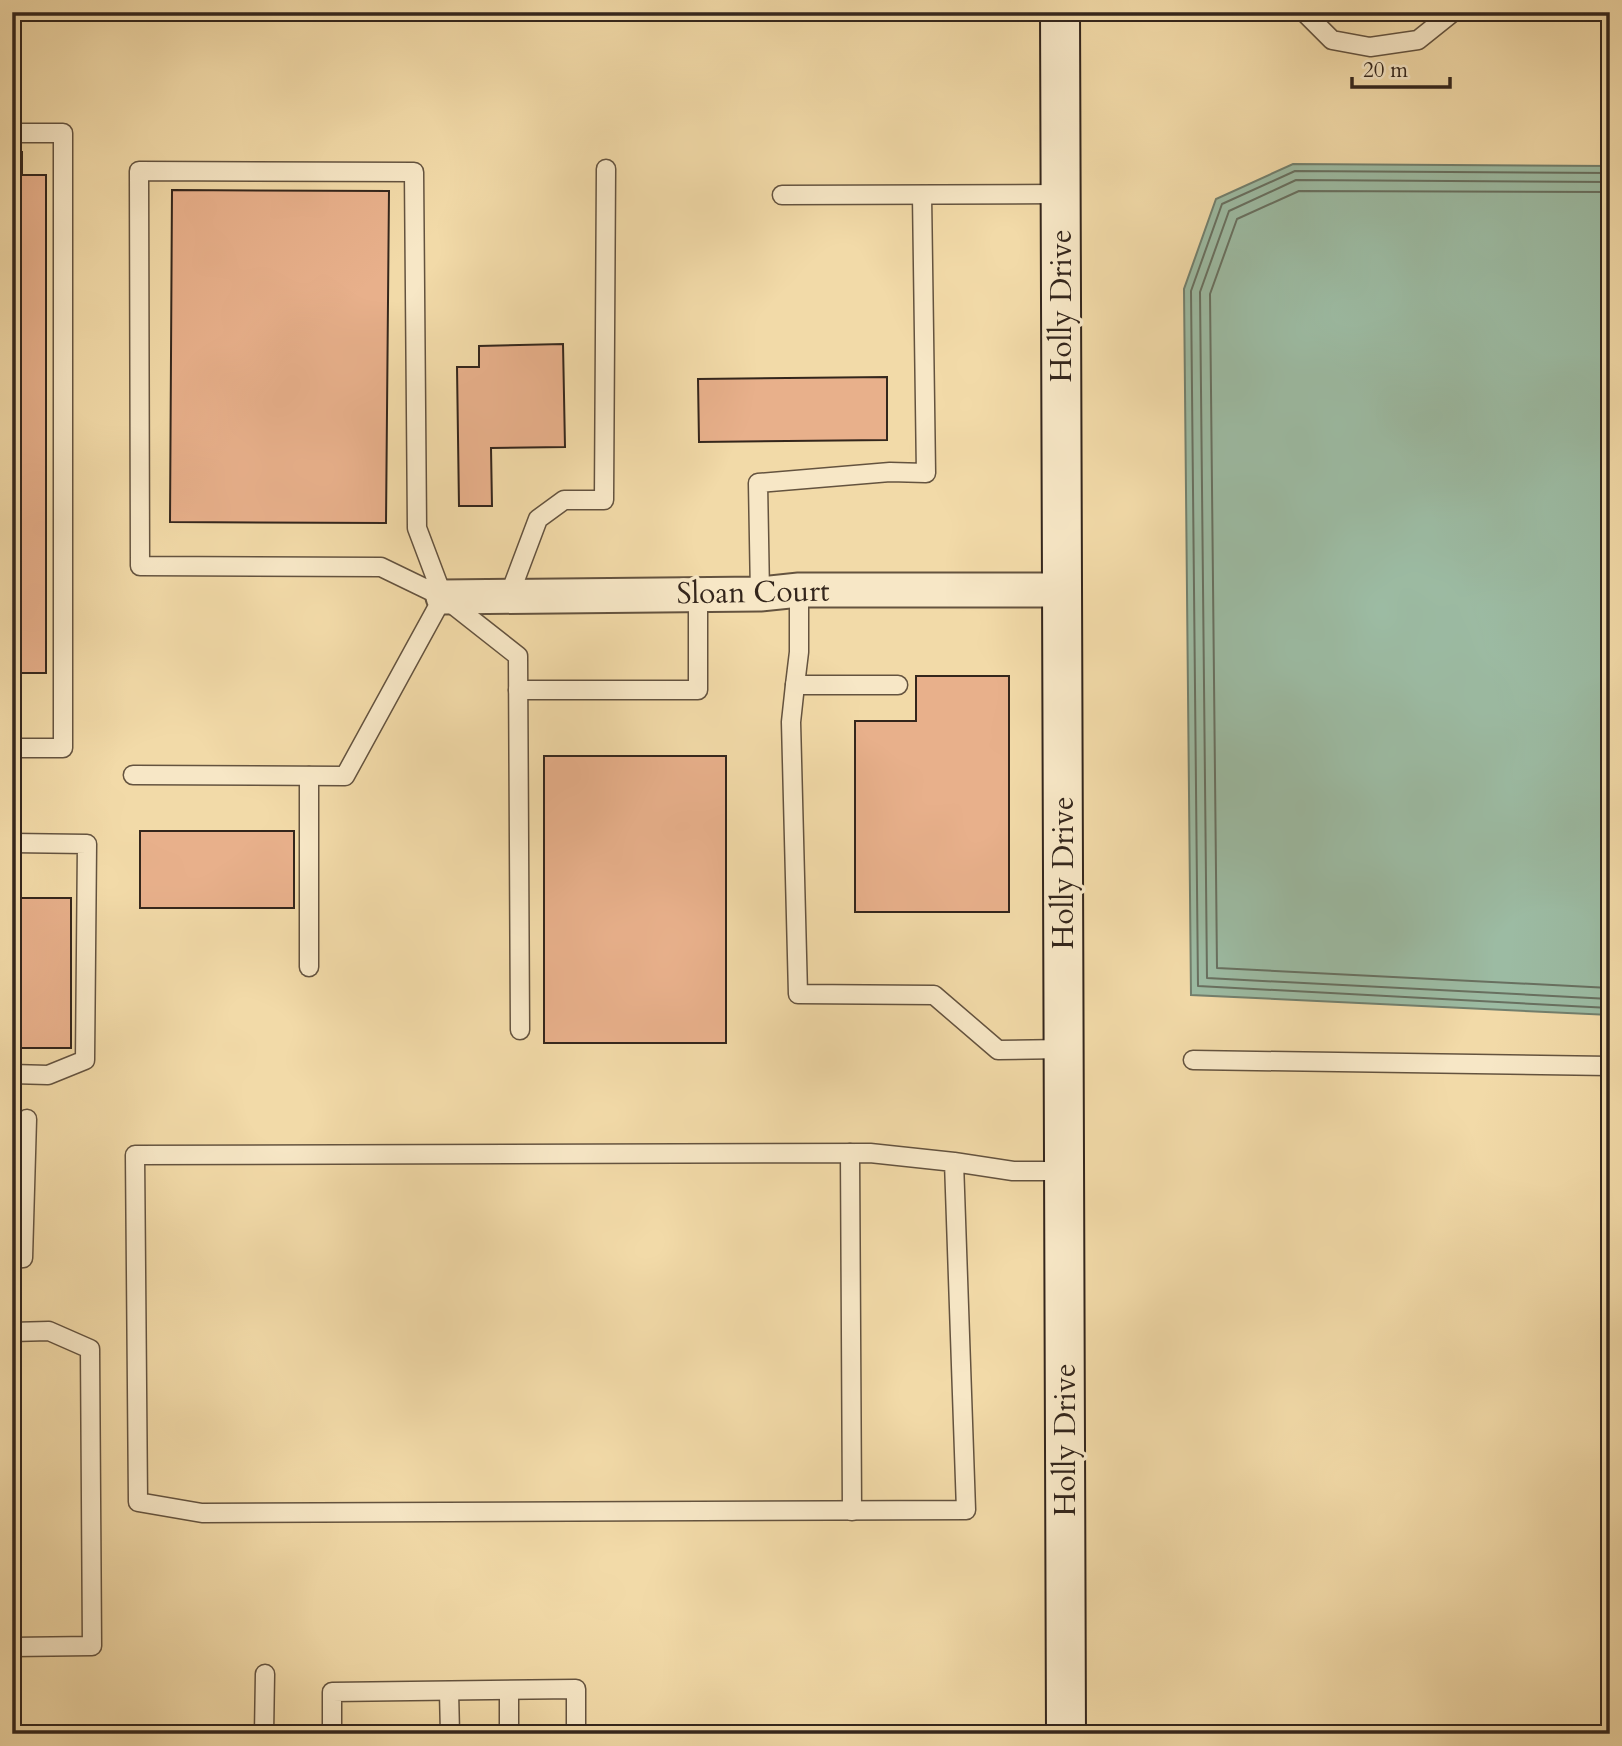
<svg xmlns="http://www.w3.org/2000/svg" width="1622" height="1746" font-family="Cardo,serif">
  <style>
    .water { fill: #9cbba3; stroke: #727f6d; stroke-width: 2 }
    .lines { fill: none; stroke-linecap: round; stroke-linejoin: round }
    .shore { stroke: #687060; stroke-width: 2 }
    .building { fill: #e8b08b; stroke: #34261c; stroke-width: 2 }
    .lane-casing { stroke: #64533f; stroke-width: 21 }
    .street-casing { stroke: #64533f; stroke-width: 37 }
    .secondary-casing { stroke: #34261c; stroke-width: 42 }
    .lane { stroke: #f7e7c6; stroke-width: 18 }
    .street { stroke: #f7e7c6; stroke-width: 33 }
    .secondary { stroke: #f7e7c6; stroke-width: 38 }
    .labels { text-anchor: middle; stroke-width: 7; stroke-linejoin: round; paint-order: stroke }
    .street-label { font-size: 30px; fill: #34261c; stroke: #f7e7c6 }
  </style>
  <rect width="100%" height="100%" fill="#f2daa8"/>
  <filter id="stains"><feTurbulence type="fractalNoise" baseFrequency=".00286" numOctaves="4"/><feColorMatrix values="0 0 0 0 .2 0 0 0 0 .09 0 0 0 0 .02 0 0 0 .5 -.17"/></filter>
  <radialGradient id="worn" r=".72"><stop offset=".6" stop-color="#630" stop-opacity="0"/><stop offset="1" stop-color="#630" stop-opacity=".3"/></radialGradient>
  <polygon class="water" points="1293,164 1610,166 1610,1015 1191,995 1184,289 1216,199"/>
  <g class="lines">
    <g class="shore">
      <polyline points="1610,173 1295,171 1222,204 1191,291 1198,986 1610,1008"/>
      <polyline points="1610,182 1296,180 1229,211 1200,292 1207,978 1610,999"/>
      <polyline points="1610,192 1299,191 1237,219 1210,294 1217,968 1610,988"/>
    </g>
  </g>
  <g class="building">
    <polygon points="12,152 22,152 22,175 46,175 46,673 12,673"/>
    <polygon points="172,190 389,191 386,523 170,522"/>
    <polygon points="563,344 565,447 491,448 492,506 459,506 457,367 479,367 479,346"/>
    <polygon points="887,377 887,440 699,442 698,379"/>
    <polygon points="916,676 1009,676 1009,912 855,912 855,721 916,721"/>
    <rect x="544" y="756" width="182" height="287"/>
    <rect x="140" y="831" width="154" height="77"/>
    <rect x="12" y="898" width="59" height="150"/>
  </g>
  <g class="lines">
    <defs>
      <g id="lane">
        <polyline points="1304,12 1332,40 1370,47 1418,40 1453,12"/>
        <polyline points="12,133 63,133 63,748 12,748"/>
        <polyline points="782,195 1061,194"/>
        <polyline points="799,590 799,652 795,685 898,685"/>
        <polyline points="760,594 758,483 890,472 926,473 922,195"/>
        <polyline points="509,596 538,519 564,500 604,500 606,169"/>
        <polyline points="795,685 791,722 798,994 934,995 998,1050 1064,1049"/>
        <polyline points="518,690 698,690 698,594"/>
        <polyline points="133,775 345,776 443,597 417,528 414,172 139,171 140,566 381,567 443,597 518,656 520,1030"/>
        <polyline points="12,843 87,844 85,1060 48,1075 12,1074"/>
        <polyline points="309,967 309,776"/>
        <polyline points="1193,1060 1610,1066"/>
        <polyline points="850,1153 852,1511"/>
        <polyline points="954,1162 966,1510 202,1513 138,1502 135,1155 870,1153 954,1162 1013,1171 1064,1171"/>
        <polyline points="12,1259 23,1258 27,1119"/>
        <polyline points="12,1332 49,1331 90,1349 92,1646 12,1647"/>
        <polyline points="449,1691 450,1734"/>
        <polyline points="509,1691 509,1734"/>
        <polyline points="264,1734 265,1674"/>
        <polyline points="332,1734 332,1692 576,1689 576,1734"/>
      </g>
      <polyline id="street" points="443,597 760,594 799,590 1062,590"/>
      <polyline id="secondary" points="1060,12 1066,1734"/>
    </defs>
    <use href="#lane" class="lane-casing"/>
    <use href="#street" class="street-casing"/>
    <use href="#secondary" class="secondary-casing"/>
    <use href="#lane" class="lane"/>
    <use href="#street" class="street"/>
    <use href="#secondary" class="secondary"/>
  </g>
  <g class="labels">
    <g class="street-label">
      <text transform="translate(1061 306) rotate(-90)" y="10">Holly Drive</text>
      <text transform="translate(753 592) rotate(-1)" y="10">Sloan Court</text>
      <text transform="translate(1063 873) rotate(-90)" y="10">Holly Drive</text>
      <text transform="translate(1065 1440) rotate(-90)" y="10">Holly Drive</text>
    </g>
  </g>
  <rect width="1622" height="1746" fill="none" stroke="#f2daa8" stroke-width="42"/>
  <rect x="14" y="14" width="1594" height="1718" fill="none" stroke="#34261c" stroke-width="3.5"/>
  <rect x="21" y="21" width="1580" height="1704" fill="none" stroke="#34261c" stroke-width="2"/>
  <path d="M1352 77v10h98v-10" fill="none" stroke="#34261c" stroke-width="3.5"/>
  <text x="1363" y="77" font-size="21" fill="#34261c" stroke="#f7e7c6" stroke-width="5" paint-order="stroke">20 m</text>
  <rect width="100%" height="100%" filter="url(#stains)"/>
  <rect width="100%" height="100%" fill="url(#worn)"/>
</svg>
